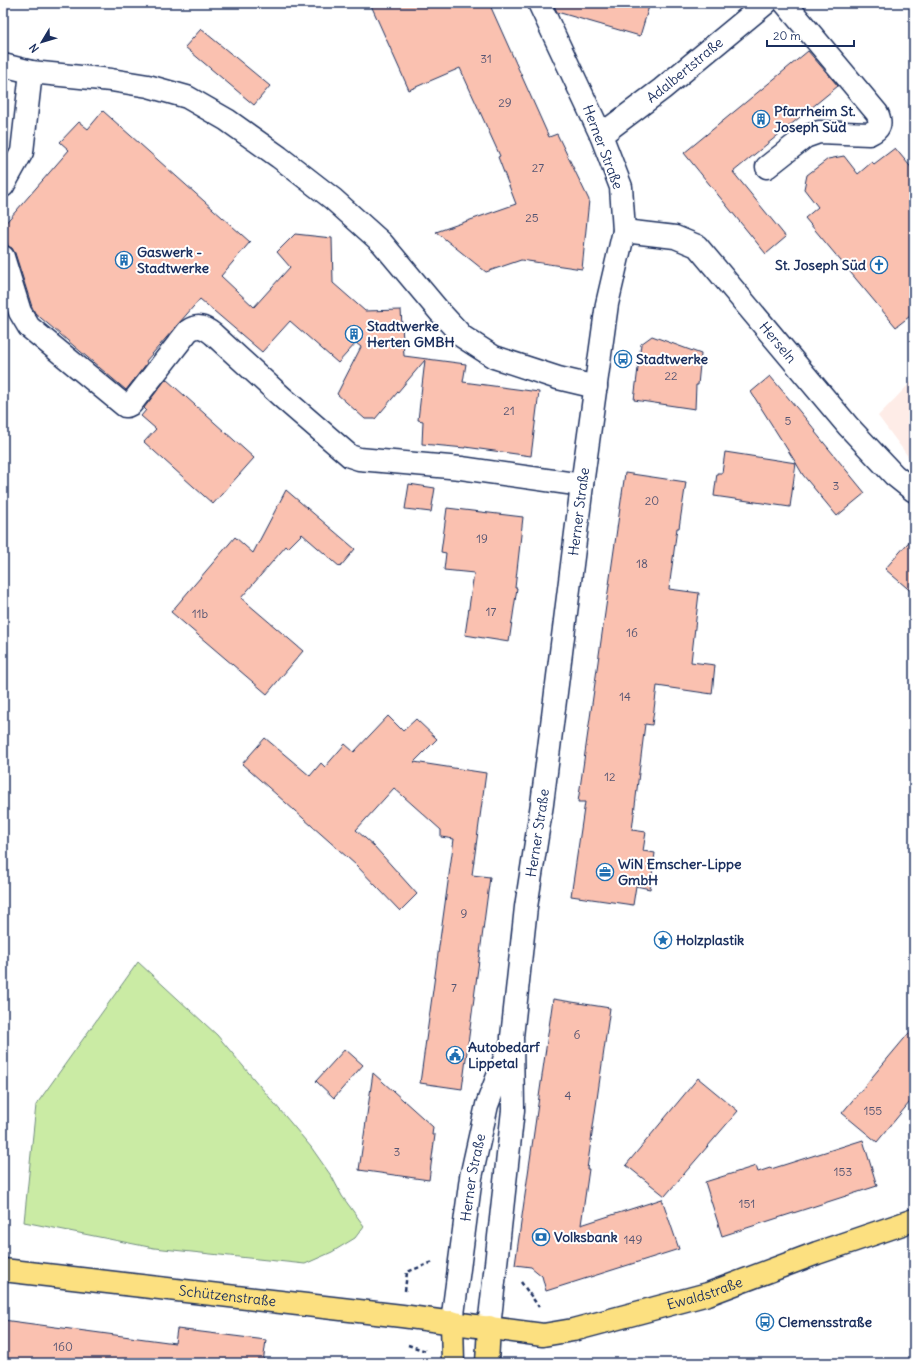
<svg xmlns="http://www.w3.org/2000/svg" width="917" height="1366" font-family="Delius,sans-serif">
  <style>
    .built { fill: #feece7 }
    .green { fill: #caeba4; stroke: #728d81 }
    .building { fill: #fac1b0; stroke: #1b2f5e }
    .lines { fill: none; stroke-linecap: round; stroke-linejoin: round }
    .minor-casing { stroke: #1b2f5e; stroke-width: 25 }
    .major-casing { stroke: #1b2f5e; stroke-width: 25 }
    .path { stroke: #1b2f5e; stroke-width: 2.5; stroke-dasharray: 4 3; stroke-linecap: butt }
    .minor { stroke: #fff; stroke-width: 22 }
    .major { stroke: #fce080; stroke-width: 22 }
    .labels { text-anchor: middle; stroke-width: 4; stroke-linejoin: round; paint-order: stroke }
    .number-label { font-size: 12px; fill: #535472 }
    .street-label { font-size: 14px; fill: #1b2f5e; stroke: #fff }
    .poi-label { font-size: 14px; font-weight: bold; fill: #1b2f5e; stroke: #fff; text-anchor: start }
  </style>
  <rect width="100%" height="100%" fill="#fff"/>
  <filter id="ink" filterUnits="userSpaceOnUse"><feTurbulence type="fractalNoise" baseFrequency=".025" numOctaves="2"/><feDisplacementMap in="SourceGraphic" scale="8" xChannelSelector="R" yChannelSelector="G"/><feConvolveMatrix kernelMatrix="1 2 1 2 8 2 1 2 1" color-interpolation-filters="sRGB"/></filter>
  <g filter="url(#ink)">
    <polygon class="built" points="914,379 914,463 910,459 878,416"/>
    <polygon class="green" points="138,962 217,1035 311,1147 332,1177 342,1196 364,1226 355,1238 332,1252 305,1264 154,1248 24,1222 36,1105"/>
    <g class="building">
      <polygon points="370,3 489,3 549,137 557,134 589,200 582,269 521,260 486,272 436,232 516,204 498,157 500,156 460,68 409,90"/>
      <polygon points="553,3 650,3 640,36 557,12"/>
      <polygon points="201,29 270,86 254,105 185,47"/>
      <polygon points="808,51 838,86 733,172 786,237 766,254 684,153"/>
      <polygon points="103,111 250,242 221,276 254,307 290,267 277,252 295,234 332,238 333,283 365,311 401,310 404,356 466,364 463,382 539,392 531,456 465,447 465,448 422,444 423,421 418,420 425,360 375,419 365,419 337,394 361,347 356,343 338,363 290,321 262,352 200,299 146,361 147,363 126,390 35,313 32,307 15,253 12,248 8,246 3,232 3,226 69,150 60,142 79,122 88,129"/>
      <polygon points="895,148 914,171 914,313 896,327 805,218 818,207 804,189 807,175 828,159 844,156 858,174 872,162 874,164"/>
      <polygon points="652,336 701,354 698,385 696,385 695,409 634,400 641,344"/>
      <polygon points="770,376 816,431 815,432 865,493 837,516 803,475 796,463 790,507 714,496 717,473 722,473 725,452 796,463 751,392"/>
      <polygon points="166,379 254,458 213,504 144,442 156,429 141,416 146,410 144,408"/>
      <polygon points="625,473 686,482 679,528 677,528 669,589 699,593 691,662 715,665 712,694 657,686 652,725 645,724 632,830 646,832 643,851 655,853 650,889 636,886 633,905 571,896 585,802 578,802"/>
      <polygon points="409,484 435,488 431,512 405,509"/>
      <polygon points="286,490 355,549 340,567 302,534 288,548 286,546 241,598 303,651 267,694 171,612 235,537 253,553"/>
      <polygon points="447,508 523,517 515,588 517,588 509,642 465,635 474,573 444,570 446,553 441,552"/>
      <polygon points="914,536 914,594 885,569"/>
      <polygon points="388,716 403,731 416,719 437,739 414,762 486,773 472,875 490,877 462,1089 420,1083 454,839 441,837 441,830 394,788 356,830 374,846 417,894 400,911 356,865 242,764 265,738 310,776 321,763 325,767 345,744 354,752"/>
      <polygon points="553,999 610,1008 587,1169 589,1169 581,1225 662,1199 679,1249 546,1291 542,1276 531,1267 515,1265"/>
      <polygon points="914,1027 914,1097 877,1142 842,1113"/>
      <polygon points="345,1049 363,1065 334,1098 316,1081"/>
      <polygon points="373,1073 433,1127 432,1135 435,1135 429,1180 359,1170"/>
      <polygon points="698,1078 738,1111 665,1196 626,1165"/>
      <polygon points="863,1140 877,1186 722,1236 705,1182 756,1166 758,1172 770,1168 771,1169"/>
      <polygon points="3,1320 175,1343 177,1329 266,1340 263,1363 3,1363"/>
    </g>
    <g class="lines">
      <defs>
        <g id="minor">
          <polyline points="3,65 31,72 111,80 148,86 187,97 227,120 279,157 333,199 382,243 439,311 463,337 494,357 558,378 596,387"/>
          <path id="s1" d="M601,135L662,89L766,3"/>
          <path d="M767,167L805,137L819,132L869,134C880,129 882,124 877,113L785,3"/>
          <polyline points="3,186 22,152 31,72"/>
          <path id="s2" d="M624,231L675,237L697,246L848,426L894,475L914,491"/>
          <path d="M3,257L20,312L29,327L125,406H127L131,404L188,331C198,324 204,327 213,334L283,398L350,456L359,459L461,468L582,485"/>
          <path id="s3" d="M452,1322L471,1177L487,1105L508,1050"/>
          <path id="s4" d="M489,1327L513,1110L512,1037L526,907L542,804L582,485L607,304L624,231L621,187L601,135L539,3"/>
        </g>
        <g id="major">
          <path id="s5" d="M3,1270L402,1316L543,1335L573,1330L708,1294L817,1253L914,1220"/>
          <polyline points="452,1322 453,1363"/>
          <polyline points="487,1363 489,1327"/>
        </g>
      </defs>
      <use href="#minor" class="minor-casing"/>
      <use href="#major" class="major-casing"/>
      <g class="path">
        <polyline points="521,1282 539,1307"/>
        <polyline points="405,1291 407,1272 433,1262"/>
        <polyline points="408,1345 426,1351"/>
      </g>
      <use href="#minor" class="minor"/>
      <use href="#major" class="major"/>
    </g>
  </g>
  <defs>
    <symbol id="building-ring" viewBox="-11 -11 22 22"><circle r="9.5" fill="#fff" stroke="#1f6fb2" stroke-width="1.5"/><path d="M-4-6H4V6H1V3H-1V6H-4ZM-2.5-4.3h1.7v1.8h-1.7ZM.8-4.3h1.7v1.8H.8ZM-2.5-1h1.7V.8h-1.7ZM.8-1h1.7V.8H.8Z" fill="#1f6fb2"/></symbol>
    <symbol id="church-ring" viewBox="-11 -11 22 22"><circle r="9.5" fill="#fff" stroke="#1f6fb2" stroke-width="1.5"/><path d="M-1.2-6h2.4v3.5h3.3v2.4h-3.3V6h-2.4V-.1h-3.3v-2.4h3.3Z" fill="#1f6fb2"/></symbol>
    <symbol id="bus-ring" viewBox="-11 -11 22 22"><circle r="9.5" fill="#fff" stroke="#1f6fb2" stroke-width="1.5"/><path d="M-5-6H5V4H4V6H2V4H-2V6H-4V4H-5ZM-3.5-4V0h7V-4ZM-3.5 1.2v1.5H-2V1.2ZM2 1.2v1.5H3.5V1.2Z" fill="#1f6fb2"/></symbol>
    <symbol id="office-ring" viewBox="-11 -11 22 22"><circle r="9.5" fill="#fff" stroke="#1f6fb2" stroke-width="1.5"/><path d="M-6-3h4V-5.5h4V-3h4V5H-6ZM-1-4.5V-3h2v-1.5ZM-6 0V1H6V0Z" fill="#1f6fb2"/></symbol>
    <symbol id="sight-ring" viewBox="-11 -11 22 22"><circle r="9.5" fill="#fff" stroke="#1f6fb2" stroke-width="1.5"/><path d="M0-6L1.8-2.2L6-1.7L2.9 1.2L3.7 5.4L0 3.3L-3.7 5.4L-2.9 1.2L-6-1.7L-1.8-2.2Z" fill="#1f6fb2"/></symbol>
    <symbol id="civic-ring" viewBox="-11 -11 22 22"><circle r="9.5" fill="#fff" stroke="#1f6fb2" stroke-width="1.5"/><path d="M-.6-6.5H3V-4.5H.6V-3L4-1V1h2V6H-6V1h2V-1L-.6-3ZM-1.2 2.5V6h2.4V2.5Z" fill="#1f6fb2"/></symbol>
    <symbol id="bank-ring" viewBox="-11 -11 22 22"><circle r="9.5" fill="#fff" stroke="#1f6fb2" stroke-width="1.5"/><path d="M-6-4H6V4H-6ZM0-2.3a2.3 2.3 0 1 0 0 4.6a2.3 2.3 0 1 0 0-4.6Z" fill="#1f6fb2"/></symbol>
  </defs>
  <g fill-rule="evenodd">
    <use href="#building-ring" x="751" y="109" width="20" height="20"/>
    <use href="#building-ring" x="114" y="250" width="20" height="20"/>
    <use href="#church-ring" x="869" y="255" width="20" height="20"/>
    <use href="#building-ring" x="344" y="324" width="20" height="20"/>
    <use href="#bus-ring" x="613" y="349" width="20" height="20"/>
    <use href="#office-ring" x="595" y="862" width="20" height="20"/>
    <use href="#sight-ring" x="653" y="930" width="20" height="20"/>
    <use href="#civic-ring" x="445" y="1045" width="20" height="20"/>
    <use href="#bank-ring" x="531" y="1227" width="20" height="20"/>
    <use href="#bus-ring" x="755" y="1312" width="20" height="20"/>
  </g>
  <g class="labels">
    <g class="number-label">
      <text x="486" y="63">31</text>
      <text x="505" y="107">29</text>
      <text x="538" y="172">27</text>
      <text x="532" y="222">25</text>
      <text x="671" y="380">22</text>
      <text x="509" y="415">21</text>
      <text x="788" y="425">5</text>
      <text x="836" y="490">3</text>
      <text x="652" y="505">20</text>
      <text x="482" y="543">19</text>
      <text x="642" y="568">18</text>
      <text x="491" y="616">17</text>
      <text x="200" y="618">11b</text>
      <text x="632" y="637">16</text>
      <text x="625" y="701">14</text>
      <text x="610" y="781">12</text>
      <text x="464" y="918">9</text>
      <text x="454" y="992">7</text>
      <text x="577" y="1039">6</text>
      <text x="568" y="1100">4</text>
      <text x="873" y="1115">155</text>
      <text x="397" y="1156">3</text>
      <text x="843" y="1176">153</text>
      <text x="747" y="1208">151</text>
      <text x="633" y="1244">149</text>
      <text x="63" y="1351">160</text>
    </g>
    <g class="street-label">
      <text dy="5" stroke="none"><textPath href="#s1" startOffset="106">Adalbertstraße</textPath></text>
      <text transform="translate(603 147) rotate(69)" y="5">Herner Straße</text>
      <text dy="5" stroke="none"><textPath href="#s2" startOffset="201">Herseln</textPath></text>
      <text dy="5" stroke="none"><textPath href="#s4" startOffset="821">Herner Straße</textPath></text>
      <text dy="5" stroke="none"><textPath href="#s4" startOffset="497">Herner Straße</textPath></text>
      <text dy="5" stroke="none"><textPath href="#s3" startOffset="146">Herner Straße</textPath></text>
      <text dy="5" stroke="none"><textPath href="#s5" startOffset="711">Ewaldstraße</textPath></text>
      <text dy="5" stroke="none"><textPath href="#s5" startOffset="226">Schützenstraße</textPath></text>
    </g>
    <g class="poi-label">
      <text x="774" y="116">Pfarrheim St.<tspan x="774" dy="16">Joseph Süd</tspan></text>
      <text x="137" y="257">Gaswerk -<tspan x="137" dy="16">Stadtwerke</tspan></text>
      <text x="866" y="270" text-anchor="end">St. Joseph Süd</text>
      <text x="367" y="331">Stadtwerke<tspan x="367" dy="16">Herten GMBH</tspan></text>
      <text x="636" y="364">Stadtwerke</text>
      <text x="618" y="869">WiN Emscher-Lippe<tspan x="618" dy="16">GmbH</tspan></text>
      <text x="676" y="945">Holzplastik</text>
      <text x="468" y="1052">Autobedarf<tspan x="468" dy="16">Lippetal</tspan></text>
      <text x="554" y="1242">Volksbank</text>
      <text x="778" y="1327">Clemensstraße</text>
    </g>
  </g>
  <rect width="917" height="1366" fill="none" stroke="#fff" stroke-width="16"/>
  <rect x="8" y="8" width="901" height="1350" fill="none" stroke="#1b2f5e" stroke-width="1.5" filter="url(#ink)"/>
  <g transform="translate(42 42) rotate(232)" stroke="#ffffff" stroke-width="3" paint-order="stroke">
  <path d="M0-3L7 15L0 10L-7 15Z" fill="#1b2f5e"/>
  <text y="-6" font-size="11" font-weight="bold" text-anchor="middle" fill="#1b2f5e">N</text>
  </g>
  <path d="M767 40v6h87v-6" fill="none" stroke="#1b2f5e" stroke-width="2"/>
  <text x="773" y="40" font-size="12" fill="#1b2f5e" stroke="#ffffff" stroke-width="3" paint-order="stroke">20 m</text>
</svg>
